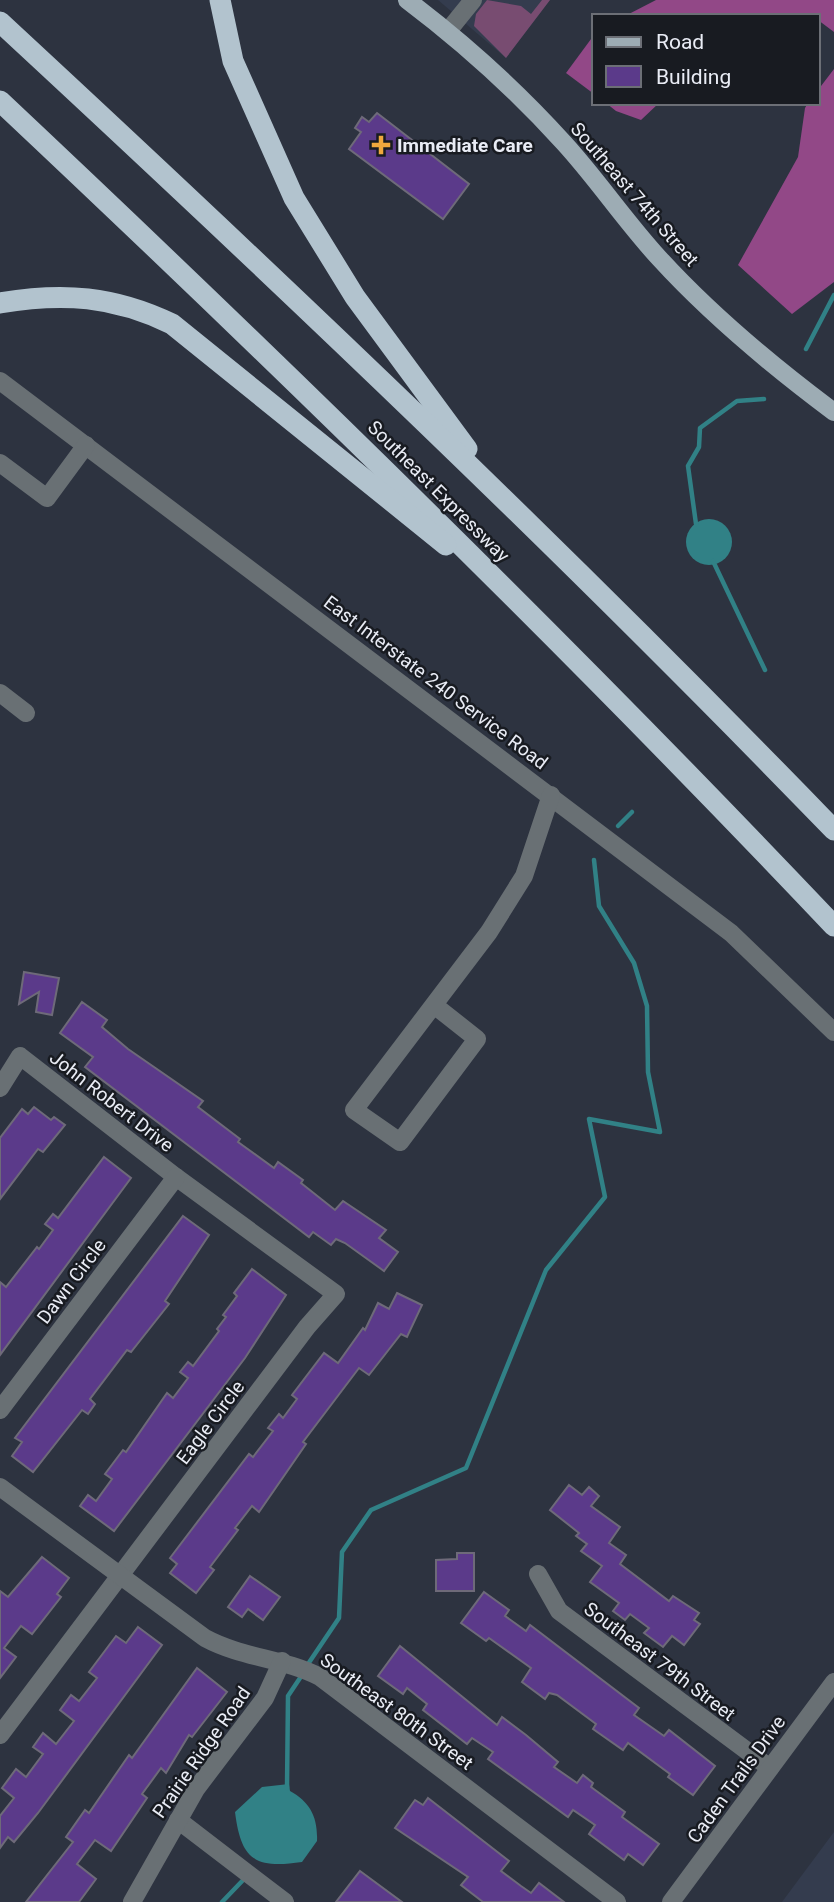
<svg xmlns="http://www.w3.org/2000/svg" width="834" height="1902" font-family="Roboto,sans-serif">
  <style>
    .built { fill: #343c4e }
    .green { fill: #784c71 }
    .forest { fill: #924887 }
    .water { fill: #318186 }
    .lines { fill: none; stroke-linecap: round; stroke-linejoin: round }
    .stream { stroke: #318186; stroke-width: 4.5 }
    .building { fill: #5b3a8a; stroke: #6e6a79; stroke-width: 2 }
    .minor { stroke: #697074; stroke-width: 18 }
    .major { stroke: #9dacb4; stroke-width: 18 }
    .highway { stroke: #b2c3ce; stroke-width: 21 }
    .poi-dot { fill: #efa73d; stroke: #181b21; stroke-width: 2.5 }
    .labels { text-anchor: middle; stroke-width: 5; stroke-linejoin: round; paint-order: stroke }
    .poi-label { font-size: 19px; font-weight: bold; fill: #e9ecf5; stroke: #181b21; text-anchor: start }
    .street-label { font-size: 19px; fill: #e9ecf5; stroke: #181b21 }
  </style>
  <rect width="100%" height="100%" fill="#2d3340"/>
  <g class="built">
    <polygon points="438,0 550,0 506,58"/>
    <polygon points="834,1832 834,1902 782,1902"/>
  </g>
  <polygon class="green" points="487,0 521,6 531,14 542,0 550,0 506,58 474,26 476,14"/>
  <g class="forest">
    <polygon points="656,0 834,0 834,32 818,20 818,16 625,16"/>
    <polygon points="594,35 594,94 566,73"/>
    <polygon points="834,69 834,282 792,314 738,265 798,157 805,108 808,103 818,103 818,90"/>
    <polygon points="606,103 659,103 641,120 616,111"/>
  </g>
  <g class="water">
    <circle cx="709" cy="542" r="23"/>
    <path d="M289,1784L290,1791C310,1802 318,1817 317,1841L302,1862C254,1869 241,1859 235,1812L262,1787Z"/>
  </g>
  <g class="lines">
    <g class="stream">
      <polyline points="806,349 834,295"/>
      <polyline points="696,524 688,466 699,447 700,428 737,401 764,399"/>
      <polyline points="713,561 765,670"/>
      <polyline points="618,826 632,812"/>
      <polyline points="306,1667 339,1618 342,1552 371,1510 466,1468 546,1270 605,1197 589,1119 660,1132 648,1072 647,1006 634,963 599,906 594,860"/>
      <polyline points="287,1788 288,1696 302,1675"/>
      <polyline points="222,1902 246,1877"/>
    </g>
  </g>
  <g class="building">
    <polygon points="377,113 469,184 443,219 349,149 361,132 355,128 362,117 369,122"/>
    <polygon points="24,972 59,978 52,1015 36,1012 39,992 19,1004"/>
    <polygon points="82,1002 107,1020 102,1027 128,1049 203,1101 198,1107 240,1139 238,1142 274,1168 278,1162 303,1180 301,1183 335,1210 343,1201 386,1230 379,1238 398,1252 384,1271 345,1243 336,1239 331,1245 313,1232 309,1237 85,1067 93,1057 60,1033"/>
    <polygon points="34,1107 51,1120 54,1117 65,1125 43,1152 38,1149 0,1199 0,1138 22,1109 28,1114"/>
    <polygon points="104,1157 131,1178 0,1355 0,1282 6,1287 37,1247 39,1249 53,1230 45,1224 53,1214 58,1218"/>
    <polygon points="183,1216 209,1235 165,1301 169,1304 131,1352 127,1350 90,1399 95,1404 88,1414 82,1410 33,1472 12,1456 22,1442 15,1438"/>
    <polygon points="252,1269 286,1295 245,1358 114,1531 80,1506 88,1495 96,1501 112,1479 105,1474 123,1450 126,1452 167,1393 173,1398 188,1378 180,1372 188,1362 193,1366 219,1331 217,1329 226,1317 223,1315 237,1296 234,1293"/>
    <polygon points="397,1293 422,1305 407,1337 401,1334 369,1375 359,1368 303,1442 306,1444 259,1512 252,1506 235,1528 238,1530 210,1567 214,1570 196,1593 170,1573 177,1564 170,1558 249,1454 253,1457 273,1431 268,1428 279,1414 283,1418 297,1399 292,1395 324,1353 338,1363 363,1328 365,1330 378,1303 389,1309"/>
    <polygon points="569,1485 582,1495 589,1487 599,1496 591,1506 620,1527 609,1543 626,1555 620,1564 669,1601 673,1596 699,1613 694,1620 700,1624 684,1645 672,1636 663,1647 644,1633 649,1628 630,1614 625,1620 613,1611 619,1603 590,1582 602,1566 581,1551 587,1544 576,1536 579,1533 550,1510"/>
    <polygon points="457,1553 474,1553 474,1591 436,1591 436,1560 457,1559"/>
    <polygon points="42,1557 69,1578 57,1594 61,1597 32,1634 21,1626 4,1648 16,1657 0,1678 0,1591 8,1597"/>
    <polygon points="250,1576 280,1597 263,1620 248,1609 242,1617 228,1607"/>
    <polygon points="484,1592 509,1610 505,1616 526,1631 530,1625 639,1708 634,1715 664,1736 669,1730 715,1766 693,1795 668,1777 670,1774 628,1743 623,1750 593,1729 596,1724 557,1695 549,1693 545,1699 522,1682 531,1668 489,1638 486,1641 461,1623"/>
    <polygon points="138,1627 162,1645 38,1813 14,1842 8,1837 0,1848 0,1816 14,1798 2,1788 16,1769 26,1777 43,1754 33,1747 43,1733 56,1744 74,1721 60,1710 71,1695 79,1701 97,1678 89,1672 116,1636 126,1643"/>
    <polygon points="400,1646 497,1725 502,1717 526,1735 558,1762 554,1767 577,1783 583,1775 593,1783 591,1787 625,1812 622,1817 659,1844 643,1865 628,1854 624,1860 589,1834 595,1825 573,1810 568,1817 488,1759 493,1752 472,1738 467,1744 423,1710 427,1704 407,1688 403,1694 378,1676"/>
    <polygon points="197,1668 227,1692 192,1737 189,1735 166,1773 161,1768 142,1794 147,1798 111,1851 95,1840 77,1864 96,1879 79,1902 26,1902 73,1842 66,1837 85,1810 89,1813 129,1755 132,1758"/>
    <polygon points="428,1798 509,1861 501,1871 521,1886 531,1893 539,1883 564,1902 483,1902 461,1885 468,1877 395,1828 415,1800 423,1805"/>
    <polygon points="360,1871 402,1902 336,1902"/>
  </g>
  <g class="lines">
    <g class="minor">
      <polyline points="448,31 473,0"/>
      <polyline points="0,381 731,933 834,1032"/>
      <polyline points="0,463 47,498 86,445"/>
      <polyline points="0,693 26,713"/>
      <polyline points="434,1005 477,1039 400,1142 354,1110 489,932 524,876 551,795"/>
      <polyline points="0,1088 20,1056 176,1177 336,1294 307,1327 0,1735"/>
      <polyline points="0,1410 176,1177"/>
      <path d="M0,1487L205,1638C242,1658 283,1658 320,1677L617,1902"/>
      <polyline points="538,1574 559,1611 770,1768"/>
      <polyline points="178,1820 285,1902"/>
      <polyline points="132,1902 196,1789 265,1698 282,1661"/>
      <polyline points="671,1902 834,1682"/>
    </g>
    <path class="major" d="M407,0C464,43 516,90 564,143C597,179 625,221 659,258C711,315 771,365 834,412"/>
    <g class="highway">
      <polyline points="220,0 233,61 294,198 355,297 467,449"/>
      <path d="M0,22C284,285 565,552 834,830"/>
      <path d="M0,101C285,369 565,642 834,926"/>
      <path d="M0,303C63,292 114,296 172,324L446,545"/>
    </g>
  </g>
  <path class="poi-dot" d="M377.5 134.5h7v7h7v7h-7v7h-7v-7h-7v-7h7z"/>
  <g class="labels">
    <g class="poi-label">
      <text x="397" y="152">Immediate Care</text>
    </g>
    <g class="street-label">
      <text transform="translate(635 194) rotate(49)" y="7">Southeast 74th Street</text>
      <text transform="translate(439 491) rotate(45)" y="7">Southeast Expressway</text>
      <text transform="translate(436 682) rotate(37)" y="7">East Interstate 240 Service Road</text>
      <text transform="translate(112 1101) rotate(38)" y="7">John Robert Drive</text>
      <text transform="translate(71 1281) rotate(-53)" y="7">Dawn Circle</text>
      <text transform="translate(210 1422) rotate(-53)" y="7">Eagle Circle</text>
      <text transform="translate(660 1661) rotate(37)" y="7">Southeast 79th Street</text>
      <text transform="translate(397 1711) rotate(36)" y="7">Southeast 80th Street</text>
      <text transform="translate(201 1752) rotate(-55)" y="7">Prairie Ridge Road</text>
      <text transform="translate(736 1779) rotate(-54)" y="7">Caden Trails Drive</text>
    </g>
  </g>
  <rect x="592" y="14" width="228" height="91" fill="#181b21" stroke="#6c6f76" stroke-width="2"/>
  <rect x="606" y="37" width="35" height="10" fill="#9dacb4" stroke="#6c6f76" stroke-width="2"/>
  <text x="656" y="49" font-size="21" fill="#e9ecf5">Road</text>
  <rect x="606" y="66" width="35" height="21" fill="#5b3a8a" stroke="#6c6f76" stroke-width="2"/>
  <text x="656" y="84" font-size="21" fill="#e9ecf5">Building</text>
</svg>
